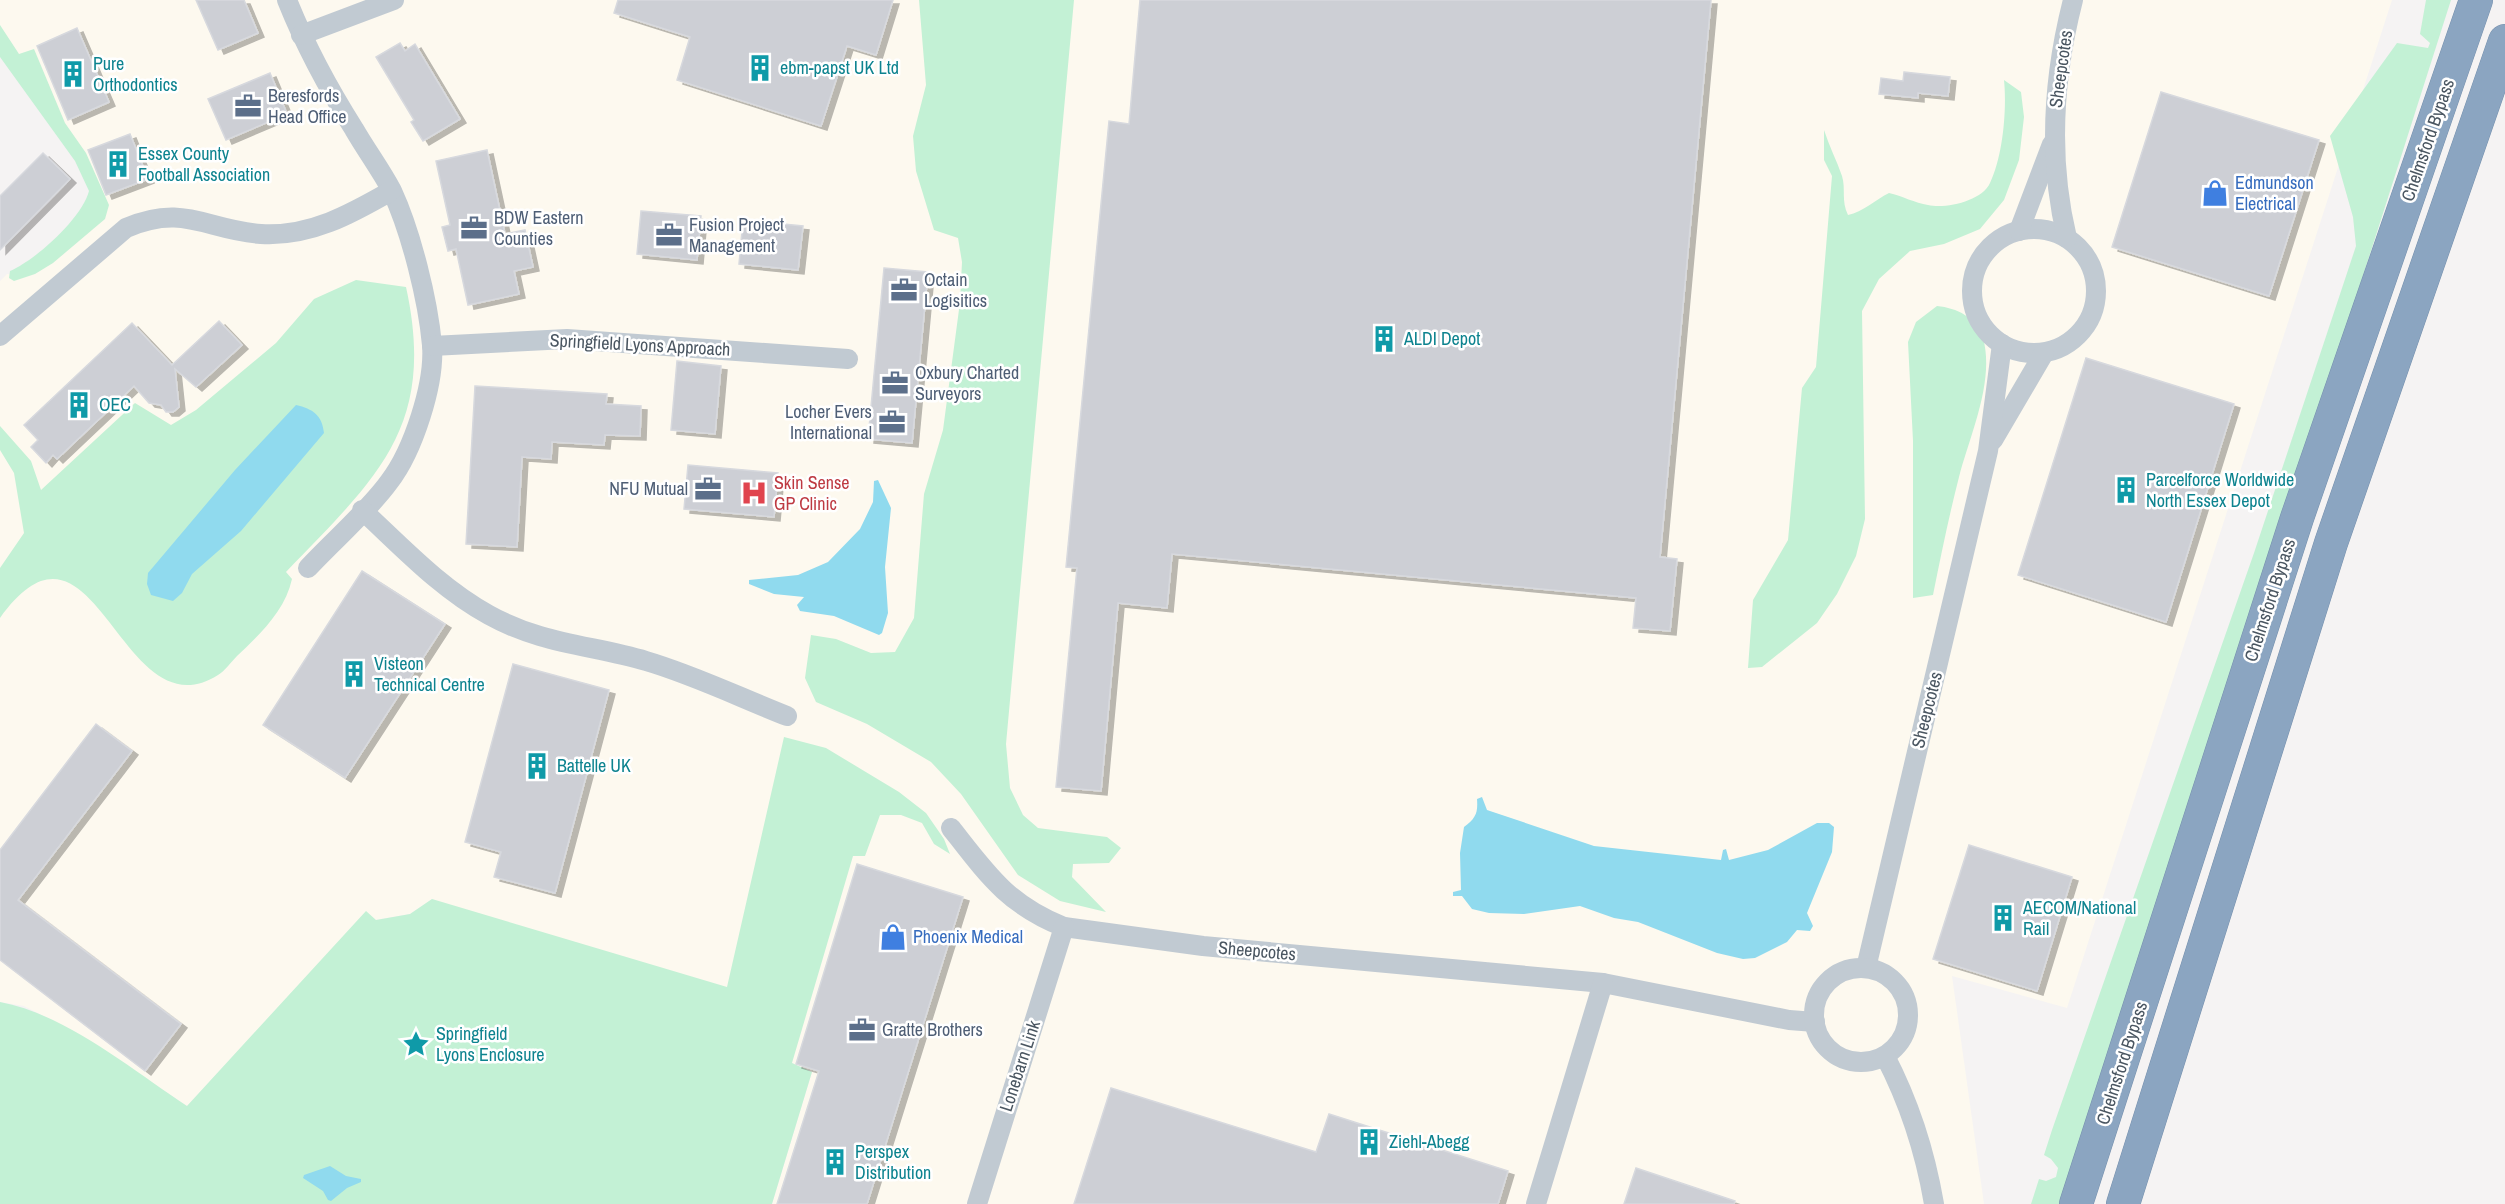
<svg xmlns="http://www.w3.org/2000/svg" width="2505" height="1204" font-family="'Archivo Narrow',sans-serif">
  <style>
    .commercial { fill: #fdf9ef }
    .green { fill: #c3f1d5 }
    .water { fill: #90daee }
    .building { fill: #cdcfd5; stroke: #d7d9de; stroke-width: 1.5; filter: url(#shadow) }
    .lines { fill: none; stroke-linecap: round; stroke-linejoin: round }
    .highway-casing { stroke: #7690ad; stroke-width: 34 }
    .street { stroke: #c1cad2; stroke-width: 20 }
    .highway { stroke: #8ba5c1; stroke-width: 33 }
    .labels { text-anchor: middle; stroke-width: 5; stroke-linejoin: round; paint-order: stroke }
    .culture-label { font-size: 18px; fill: #0d838f; stroke: #fff; text-anchor: start }
    .street-label { font-size: 18px; fill: #4a5661; stroke: #fff }
    .service-label { font-size: 18px; fill: #4e5e75; stroke: #fff; text-anchor: start }
    .shop-label { font-size: 18px; fill: #366cbe; stroke: #fff; text-anchor: start }
    .health-label { font-size: 18px; fill: #be3a42; stroke: #fff; text-anchor: start }
  </style>
  <defs>
    <filter id="shadow"><feDropShadow dx="6" dy="4" stdDeviation="0" flood-color="#0004"/></filter>
  </defs>
  <rect width="100%" height="100%" fill="#f5f3f3"/>
  <polygon class="commercial" points="0,0 2392,0 2067,1008 1952,976 1984,1204 772,1204 812,1072 432,899 410,914 375,920 366,912 187,1106 77,1033 24,1006 0,1002 0,281 7,274 19,275 101,204 81,156 0,36"/>
  <g class="green">
    <polygon points="919,0 1074,0 1006,744 1010,788 1023,815 1038,828 1107,837 1121,848 1109,863 1073,864 1072,877 1106,912 1060,901 1018,875 961,794 931,762 867,724 816,702 805,678 811,635 836,639 871,653 895,652 914,618 924,494 943,430 960,302 962,262 958,238 934,230 916,171 913,136 926,85"/>
    <polygon points="2426,0 2451,0 2067,1204 2031,1204 2039,1179 2046,1181 2056,1177 2058,1168 2051,1159 2044,1155 2052,1130 2254,553 2356,246 2353,217 2330,136 2397,43 2428,48 2430,43 2420,34"/>
    <path d="M0,25L19,54L34,49L65,123L86,153L109,205L105,219L53,263L35,274L14,281L9,278L10,271C36,260 82,218 89,191L75,161L0,57Z"/>
    <path d="M2004,80L2021,92L2024,117L2019,160L2004,200L1980,229L1944,244L1910,251L1879,279L1862,311L1865,519L1856,556L1837,594L1817,623L1762,667L1748,668L1753,600L1788,540L1802,388L1816,367L1832,176L1824,160V130C1829,146 1837,161 1842,176C1846,189 1841,201 1848,215C1863,212 1875,200 1889,193C1902,196 1915,203 1928,205C1946,209 1982,201 1990,183C2003,156 2007,109 2004,80Z"/>
    <path d="M356,280L406,287C437,428 376,478 286,572L292,579C285,611 260,634 237,656C231,662 225,671 218,675C120,737 95,486 0,618V568L24,533L14,473L0,450V426L31,461L41,490L135,403L171,425L196,410L276,343L314,299Z"/>
    <path d="M1937,306C1957,308 1976,317 1983,338C1995,381 1970,435 1959,477C1949,516 1941,555 1933,595L1913,598V441L1908,342L1916,322Z"/>
    <path d="M784,737L826,748L899,792L926,813L944,839L950,854L934,844L922,823L901,815H880L865,856H853L792,1063L812,1072L772,1204H0V1002C65,1014 131,1069 187,1106L366,911L376,920L410,914L432,899L727,987Z"/>
  </g>
  <g class="water">
    <path d="M296,405C313,409 322,415 324,433L241,531L192,574L182,593L173,601L151,595L147,584L148,573L235,470Z"/>
    <polygon points="878,480 891,508 885,567 888,613 882,633 879,635 834,616 800,611 797,605 804,597 774,594 749,584 749,580 798,575 828,562 860,529 873,502 874,481"/>
    <path d="M1482,797L1487,810L1594,846L1721,860L1723,850L1726,849L1729,860L1768,850L1817,823H1829L1834,827L1832,852L1807,913L1813,926L1810,931L1797,930L1787,942L1755,958L1743,959L1717,953L1638,922L1614,918L1580,906L1524,914L1489,913L1472,909L1462,896H1453V892L1461,890L1460,853L1464,827C1476,818 1478,813 1477,799Z"/>
    <polygon points="330,1166 346,1176 361,1179 361,1182 347,1188 331,1201 328,1200 323,1191 303,1178 304,1175"/>
  </g>
  <g class="building">
    <polygon points="196,0 244,0 258,33 218,50"/>
    <polygon points="618,0 893,0 876,55 847,46 821,126 677,80 690,37 614,13"/>
    <polygon points="1140,0 1711,0 1660,557 1677,559 1670,631 1633,628 1636,598 1172,554 1167,608 1118,603 1101,791 1056,787 1077,568 1066,567 1109,121 1129,124"/>
    <polygon points="77,28 109,102 68,120 37,46"/>
    <polygon points="400,43 405,51 415,44 460,119 423,141 411,122 414,120 376,57"/>
    <polygon points="1904,72 1950,77 1948,96 1918,93 1918,98 1879,94 1881,78 1903,81"/>
    <polygon points="270,73 287,114 226,140 208,99"/>
    <polygon points="2161,92 2319,140 2269,296 2112,247"/>
    <polygon points="130,134 148,179 106,195 88,150"/>
    <polygon points="487,150 505,234 525,230 533,267 514,271 519,294 468,305 456,249 448,251 442,227 450,225 436,161"/>
    <polygon points="43,153 70,179 0,250 0,196"/>
    <polygon points="641,211 701,216 697,260 637,254"/>
    <polygon points="743,220 803,226 798,270 739,264"/>
    <polygon points="884,268 928,272 912,443 868,439"/>
    <polygon points="219,321 242,345 196,387 175,369 179,407 173,412 166,412 161,405 149,403 134,386 57,459 53,455 46,463 31,447 38,440 24,425 132,323 172,365"/>
    <polygon points="2086,358 2234,404 2166,622 2018,575"/>
    <polygon points="677,361 721,366 715,434 671,430"/>
    <polygon points="475,386 607,394 606,404 641,406 640,436 605,435 604,445 552,442 551,459 522,457 517,547 466,544"/>
    <polygon points="688,465 778,473 774,517 684,509"/>
    <polygon points="362,571 445,624 345,778 263,725"/>
    <polygon points="513,664 609,690 555,893 494,877 501,852 465,842"/>
    <polygon points="96,724 132,751 18,900 181,1024 145,1071 0,960 0,850"/>
    <polygon points="1969,845 2072,877 2037,991 1933,959"/>
    <polygon points="857,864 963,897 867,1204 777,1204 819,1071 796,1064"/>
    <polygon points="1111,1088 1316,1152 1329,1114 1508,1171 1498,1204 1074,1204"/>
    <polygon points="1636,1168 1735,1201 1734,1204 1624,1204"/>
  </g>
  <g class="lines">
    <defs>
      <g id="highway">
        <polyline points="2076,1204 2297,518 2476,0"/>
        <polyline points="2123,1204 2331,543 2505,41"/>
      </g>
    </defs>
    <use href="#highway" class="highway-casing"/>
    <g class="street">
      <path d="M287,0C305,45 328,88 354,129C366,150 381,170 392,191C411,232 428,300 432,345C435,384 413,451 389,482C368,511 333,541 308,568"/>
      <polyline points="301,35 394,0"/>
      <circle cx="2034" cy="291" r="62"/>
      <polyline points="2019,231 2052,144"/>
      <path d="M2067,238C2048,159 2053,78 2073,0"/>
      <path d="M0,336L126,228C184,203 206,230 261,234C310,237 351,214 391,191"/>
      <polyline points="432,346 567,339 848,359"/>
      <polyline points="1993,440 2044,353"/>
      <path d="M362,510C402,547 441,589 489,615C541,644 592,645 646,661C694,675 741,698 787,716"/>
      <path d="M951,828C987,874 1008,905 1064,927L1203,946L1603,983L1789,1020L1815,1022"/>
      <polyline points="1866,968 1988,451 2002,344"/>
      <circle cx="1861" cy="1015" r="47"/>
      <path d="M1885,1056C1910,1104 1925,1151 1934,1204"/>
      <polyline points="977,1204 1064,927"/>
      <polyline points="1536,1204 1603,983"/>
    </g>
    <use href="#highway" class="highway"/>
  </g>
  <defs>
    <symbol id="building-bare" viewBox="-9 -9 18 18"><path d="M-4-6H4V6H1V3H-1V6H-4ZM-2.5-4.3h1.7v1.8h-1.7ZM.8-4.3h1.7v1.8H.8ZM-2.5-1h1.7V.8h-1.7ZM.8-1h1.7V.8H.8Z" fill="#0f9aa8" stroke="#fff" stroke-width="2.5" paint-order="stroke"/></symbol>
    <symbol id="office-bare" viewBox="-9 -9 18 18"><path d="M-6-3h4V-5.5h4V-3h4V5H-6ZM-1-4.5V-3h2v-1.5ZM-6 0V1H6V0Z" fill="#5c6f8a" stroke="#fff" stroke-width="2.5" paint-order="stroke"/></symbol>
    <symbol id="shop-bare" viewBox="-9 -9 18 18"><path d="M-5-2.5h2.3a2.7 3.5 0 0 1 5.4 0H5L5.5 6h-11ZM-1.5-2.5h3a1.5 2.3 0 0 0-3 0Z" fill="#3f7fe0" stroke="#fff" stroke-width="2.5" paint-order="stroke"/></symbol>
    <symbol id="hospital-bare" viewBox="-9 -9 18 18"><path d="M-5-5h3v3.5h4V-5h3V5h-3V1.5h-4V5h-3Z" fill="#e0444e" stroke="#fff" stroke-width="2.5" paint-order="stroke"/></symbol>
    <symbol id="sight-bare" viewBox="-9 -9 18 18"><path d="M0-6L1.8-2.2L6-1.7L2.9 1.2L3.7 5.4L0 3.3L-3.7 5.4L-2.9 1.2L-6-1.7L-1.8-2.2Z" fill="#0f9aa8" stroke="#fff" stroke-width="2.5" paint-order="stroke"/></symbol>
  </defs>
  <g fill-rule="evenodd">
    <use href="#building-bare" x="741" y="49" width="38" height="38"/>
    <use href="#building-bare" x="54" y="55" width="38" height="38"/>
    <use href="#office-bare" x="229" y="87" width="38" height="38"/>
    <use href="#building-bare" x="99" y="145" width="38" height="38"/>
    <use href="#shop-bare" x="2196" y="174" width="38" height="38"/>
    <use href="#office-bare" x="455" y="209" width="38" height="38"/>
    <use href="#office-bare" x="650" y="216" width="38" height="38"/>
    <use href="#office-bare" x="885" y="271" width="38" height="38"/>
    <use href="#building-bare" x="1365" y="320" width="38" height="38"/>
    <use href="#office-bare" x="876" y="364" width="38" height="38"/>
    <use href="#building-bare" x="60" y="386" width="38" height="38"/>
    <use href="#office-bare" x="873" y="403" width="38" height="38"/>
    <use href="#office-bare" x="689" y="470" width="38" height="38"/>
    <use href="#building-bare" x="2107" y="471" width="38" height="38"/>
    <use href="#hospital-bare" x="735" y="474" width="38" height="38"/>
    <use href="#building-bare" x="335" y="655" width="38" height="38"/>
    <use href="#building-bare" x="518" y="747" width="38" height="38"/>
    <use href="#building-bare" x="1984" y="899" width="38" height="38"/>
    <use href="#shop-bare" x="874" y="918" width="38" height="38"/>
    <use href="#office-bare" x="843" y="1011" width="38" height="38"/>
    <use href="#sight-bare" x="397" y="1025" width="38" height="38"/>
    <use href="#building-bare" x="1350" y="1123" width="38" height="38"/>
    <use href="#building-bare" x="816" y="1143" width="38" height="38"/>
  </g>
  <g class="labels">
    <g class="culture-label">
      <text x="93" y="70">Pure<tspan x="93" dy="21">Orthodontics</tspan></text>
      <text x="780" y="74">ebm-papst UK Ltd</text>
      <text x="138" y="160">Essex County<tspan x="138" dy="21">Football Association</tspan></text>
      <text x="1404" y="345">ALDI Depot</text>
      <text x="99" y="411">OEC</text>
      <text x="2146" y="486">Parcelforce Worldwide<tspan x="2146" dy="21">North Essex Depot</tspan></text>
      <text x="374" y="670">Visteon<tspan x="374" dy="21">Technical Centre</tspan></text>
      <text x="557" y="772">Battelle UK</text>
      <text x="2023" y="914">AECOM/National<tspan x="2023" dy="21">Rail</tspan></text>
      <text x="436" y="1040">Springfield<tspan x="436" dy="21">Lyons Enclosure</tspan></text>
      <text x="1389" y="1148">Ziehl-Abegg</text>
      <text x="855" y="1158">Perspex<tspan x="855" dy="21">Distribution</tspan></text>
    </g>
    <g class="street-label">
      <text transform="translate(2061 69) rotate(-82)" y="6">Sheepcotes</text>
      <text transform="translate(2428 140) rotate(-71)" y="6">Chelmsford Bypass</text>
      <text transform="translate(640 345) rotate(3)" y="6">Springfield Lyons Approach</text>
      <text transform="translate(2270 600) rotate(-72)" y="6">Chelmsford Bypass</text>
      <text transform="translate(1927 710) rotate(-76)" y="6">Sheepcotes</text>
      <text transform="translate(1257 951) rotate(5)" y="6">Sheepcotes</text>
      <text transform="translate(2122 1063) rotate(-72)" y="6">Chelmsford Bypass</text>
      <text transform="translate(1020 1066) rotate(-72)" y="6">Lonebarn Link</text>
    </g>
    <g class="service-label">
      <text x="268" y="102">Beresfords<tspan x="268" dy="21">Head Office</tspan></text>
      <text x="494" y="224">BDW Eastern<tspan x="494" dy="21">Counties</tspan></text>
      <text x="689" y="231">Fusion Project<tspan x="689" dy="21">Management</tspan></text>
      <text x="924" y="286">Octain<tspan x="924" dy="21">Logisitics</tspan></text>
      <text x="915" y="379">Oxbury Charted<tspan x="915" dy="21">Surveyors</tspan></text>
      <text x="872" y="418" text-anchor="end">Locher Evers<tspan x="872" dy="21">International</tspan></text>
      <text x="688" y="495" text-anchor="end">NFU Mutual</text>
      <text x="882" y="1036">Gratte Brothers</text>
    </g>
    <g class="shop-label">
      <text x="2235" y="189">Edmundson<tspan x="2235" dy="21">Electrical</tspan></text>
      <text x="913" y="943">Phoenix Medical</text>
    </g>
    <g class="health-label">
      <text x="774" y="489">Skin Sense<tspan x="774" dy="21">GP Clinic</tspan></text>
    </g>
  </g>
</svg>
